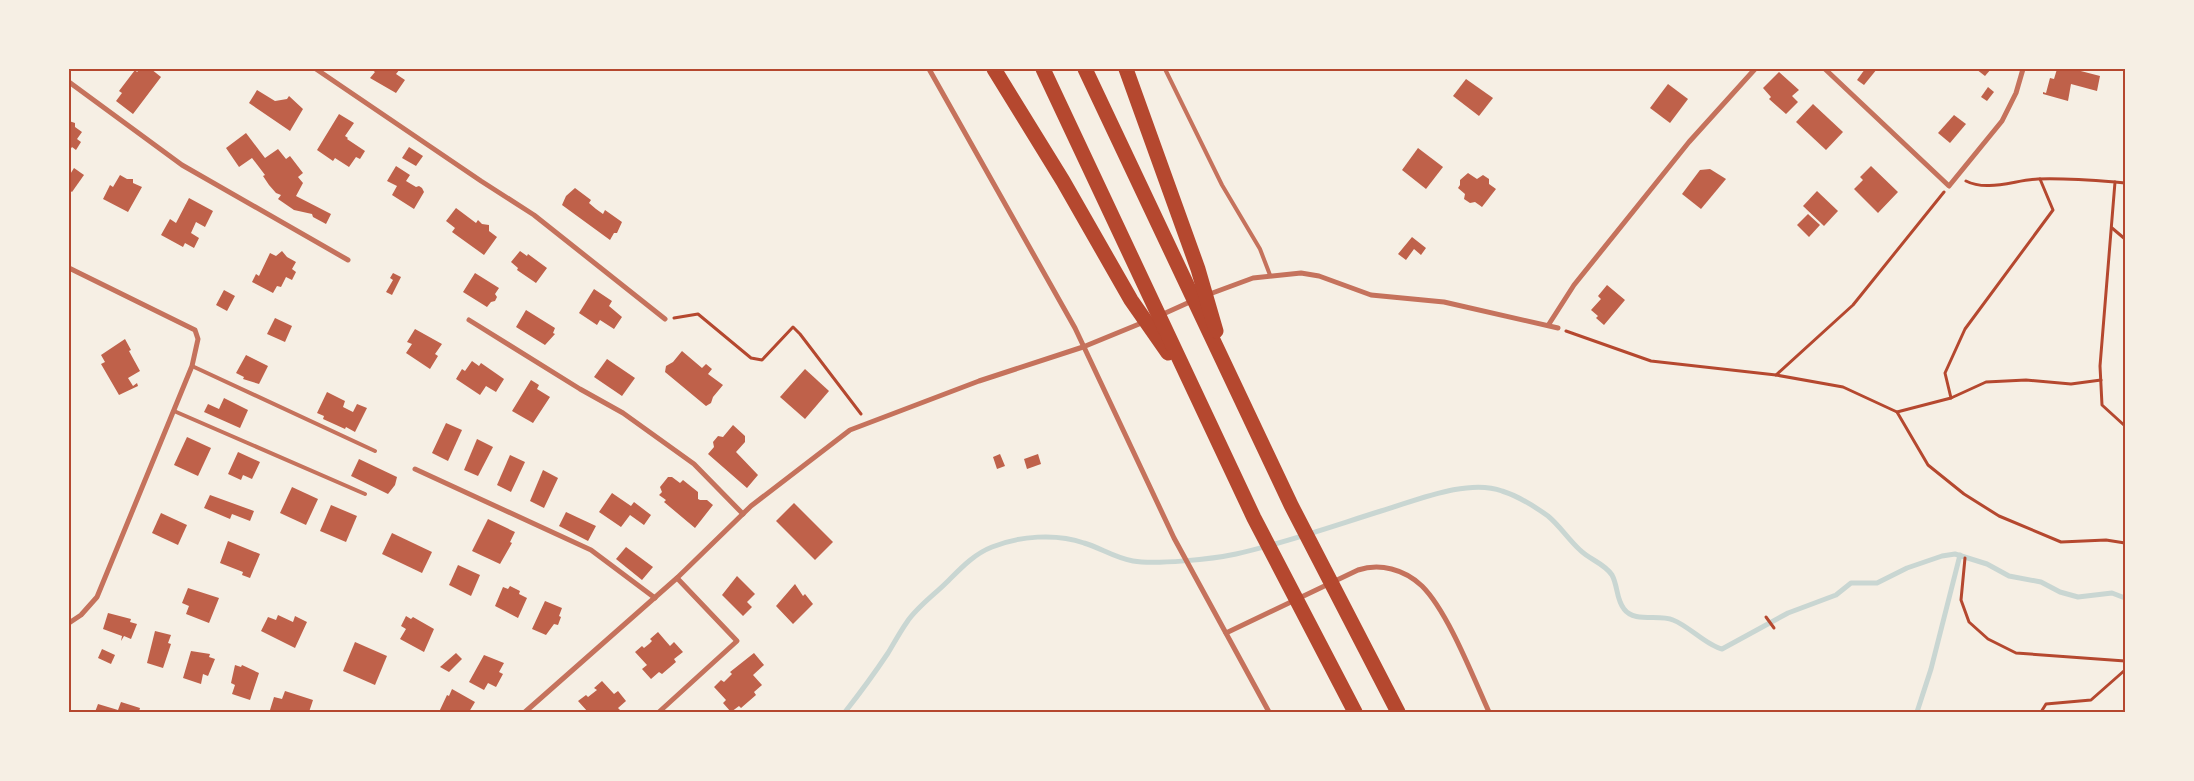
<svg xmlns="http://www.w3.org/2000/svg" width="2194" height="781" font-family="'Open Sans',sans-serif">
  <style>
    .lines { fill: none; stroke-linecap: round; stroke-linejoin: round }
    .stream { stroke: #c9d6d2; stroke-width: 5 }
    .building { fill: #bf614a }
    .path { stroke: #b5482f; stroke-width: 3 }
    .service { stroke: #c5725c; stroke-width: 4 }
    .minor { stroke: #c5725c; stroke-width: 5 }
    .motorway { stroke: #b5482f; stroke-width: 15 }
    .neatline { fill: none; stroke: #b5482f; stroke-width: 2 }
  </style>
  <rect width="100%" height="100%" fill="#f6efe4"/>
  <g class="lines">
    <g class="stream">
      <path d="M845,712C860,693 874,674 888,653C894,643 900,632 907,622C917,607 934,595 947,582C961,568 974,554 992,547C1019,536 1056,533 1084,543C1101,548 1115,558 1133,561C1155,565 1213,559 1236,554C1285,543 1333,526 1381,511C1415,501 1468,478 1502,491C1518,496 1534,506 1548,516C1560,526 1568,539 1580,550C1590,560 1604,563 1612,575C1618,586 1616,599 1624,609C1634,623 1659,614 1673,620C1689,626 1707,646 1722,649L1788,613L1836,595L1851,583H1877L1907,568L1942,556L1955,554L1987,564L2009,576L2041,582L2060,592L2078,597L2112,593L2125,598"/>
      <polyline points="1917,712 1931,669 1960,555"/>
    </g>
  </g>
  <g class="building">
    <polygon points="140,69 151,69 161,77 133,114 116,101 122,93 119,91 135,70 137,72"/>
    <polygon points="371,69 400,69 396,74 405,80 396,93 370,78 375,72"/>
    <polygon points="1865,69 1877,69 1864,85 1857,80"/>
    <polygon points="1976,69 1991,69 1985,76"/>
    <polygon points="2057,69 2073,69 2100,76 2097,91 2071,84 2068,101 2043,94 2043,92 2046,93 2050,78 2054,79"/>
    <polygon points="1779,72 1799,90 1792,96 1798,102 1786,114 1769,99 1771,97 1763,88"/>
    <polygon points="1466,79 1493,98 1479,116 1453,96"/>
    <polygon points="1668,84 1688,99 1670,123 1650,108"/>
    <polygon points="1988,87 1994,92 1987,101 1981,97"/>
    <polygon points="257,90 275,101 287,99 289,96 303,109 290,131 249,103"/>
    <polygon points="1813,104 1843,132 1826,150 1796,122"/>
    <polygon points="339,114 354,123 345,136 348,138 347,139 365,151 360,159 356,157 349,167 335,158 333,161 317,150"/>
    <polygon points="1954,115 1966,124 1950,143 1938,133"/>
    <polygon points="69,121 75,123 75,127 82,132 77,139 81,142 76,150 72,147 69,151"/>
    <polygon points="246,133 265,158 278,149 286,159 290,156 303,173 298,177 303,183 296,196 331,214 326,224 313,217 312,214 294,210 278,199 281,195 276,193 269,185 263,176 265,175 252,158 239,167 226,148"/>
    <polygon points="409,147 423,156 416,166 402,158"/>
    <polygon points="1418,148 1443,167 1426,189 1402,170"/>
    <polygon points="396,166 410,175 406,181 416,187 419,186 422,188 424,192 414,209 392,195 397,186 387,181"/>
    <polygon points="1871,166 1898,192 1878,213 1854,189 1863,180 1860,177"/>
    <polygon points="74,168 84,175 72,192 69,190 69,176"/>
    <polygon points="1710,169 1726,179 1701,209 1682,194 1700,170"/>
    <polygon points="1468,173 1477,179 1483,175 1489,179 1489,184 1496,189 1482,207 1475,202 1470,203 1464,199 1465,194 1458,188 1460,185 1460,180"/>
    <polygon points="120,175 127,179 133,179 133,183 142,187 128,212 103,199 110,185 113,187"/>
    <polygon points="575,188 591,200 589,203 596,209 603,214 605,210 622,222 617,233 614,233 610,240 562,205 566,196"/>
    <polygon points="1817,191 1838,211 1824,226 1803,206"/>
    <polygon points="189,198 213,211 205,227 196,222 191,233 199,238 194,248 185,243 183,247 161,235 170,219 176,223"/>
    <polygon points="456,208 476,223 478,220 482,224 489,225 489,231 497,237 484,255 452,232 455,228 446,221"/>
    <polygon points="1808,214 1820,225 1809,237 1797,225"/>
    <polygon points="1412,237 1426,248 1421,255 1414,249 1406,260 1398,254"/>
    <polygon points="282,251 287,257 296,262 292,269 296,272 292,280 286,277 281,287 277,286 273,293 252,282 256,274 259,276 270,253 276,256"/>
    <polygon points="520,251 527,256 528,254 547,268 536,283 517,270 518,268 511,262"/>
    <polygon points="393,273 401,277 392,295 386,292 393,280 390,278"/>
    <polygon points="475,273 499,288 495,294 497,297 495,301 491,302 487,307 463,292"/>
    <polygon points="1607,285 1625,300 1604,325 1596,318 1598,316 1591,310 1601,299 1598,296"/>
    <polygon points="594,289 612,301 609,306 622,317 614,329 600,320 597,325 579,313"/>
    <polygon points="224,290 235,296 227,311 216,305"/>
    <polygon points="526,310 555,328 553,333 555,334 545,345 516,327"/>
    <polygon points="275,318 292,326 285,342 267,334"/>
    <polygon points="415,329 442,344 435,354 438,356 430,369 406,353 412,344 407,342"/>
    <polygon points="125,339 131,350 129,351 140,371 128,378 133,386 137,383 138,386 119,395 101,364 105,362 101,355"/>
    <polygon points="682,351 702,368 706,364 712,369 708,374 723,385 713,397 711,403 706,406 665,372 666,366 673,362"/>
    <polygon points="246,355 268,366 259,384 243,379 244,377 236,373"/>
    <polygon points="607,359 635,378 622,396 594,377"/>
    <polygon points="472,361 479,366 481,363 504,379 496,392 486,386 480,395 456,379 462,369 465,371"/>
    <polygon points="805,369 829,391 805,419 780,397"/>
    <polygon points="531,380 539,385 537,389 550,397 533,423 512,411"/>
    <polygon points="327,392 345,401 343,407 353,412 357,404 367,408 355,432 346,427 345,429 323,419 324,416 317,413"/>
    <polygon points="224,398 248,410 240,428 204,412 208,404 219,409"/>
    <polygon points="446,423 462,430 448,461 432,453"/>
    <polygon points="733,425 745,436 745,442 736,452 758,475 747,488 708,454 714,447 713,442 718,436 723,437"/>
    <polygon points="187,437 211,448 198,476 174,465"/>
    <polygon points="477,439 493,447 478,476 464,470"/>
    <polygon points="238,452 260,462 252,479 243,475 241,480 228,474"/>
    <polygon points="1000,454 1005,466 997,469 993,457"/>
    <polygon points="1038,454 1041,464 1027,469 1024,459"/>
    <polygon points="510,455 525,462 511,492 497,485"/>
    <polygon points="359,459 397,477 395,485 388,494 351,476"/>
    <polygon points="543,470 558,478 544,508 530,501"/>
    <polygon points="668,477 672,477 680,483 683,480 698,492 698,499 700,500 707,500 713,505 695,528 664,502 666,500 659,495 662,492 660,487"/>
    <polygon points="292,487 318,499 306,525 280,513"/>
    <polygon points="612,493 631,506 634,502 651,515 644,525 630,515 621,527 599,512"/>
    <polygon points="210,495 254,511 250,521 232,514 230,519 204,508"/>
    <polygon points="794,503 833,542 815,560 776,521"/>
    <polygon points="331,505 357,516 346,542 320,531"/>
    <polygon points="566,512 596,526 588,541 559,526"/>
    <polygon points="161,513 187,525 178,545 152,533"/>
    <polygon points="488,519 515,532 510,542 512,543 500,564 472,551"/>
    <polygon points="392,533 432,552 422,573 382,554"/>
    <polygon points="228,541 260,554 250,578 242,575 243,572 220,563"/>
    <polygon points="626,547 653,567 642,580 616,559"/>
    <polygon points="458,565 480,575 471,596 449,585"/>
    <polygon points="737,576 755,594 747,602 752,607 743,616 722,595"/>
    <polygon points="795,584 803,596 805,594 813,604 793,624 776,606"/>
    <polygon points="510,586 520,591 519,594 527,598 518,618 495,606 503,587 508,589"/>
    <polygon points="188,588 219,598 209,623 186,614 189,606 182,603"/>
    <polygon points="545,601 562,608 559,616 561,617 558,625 554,624 546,635 532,629"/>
    <polygon points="108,613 131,619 130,622 137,624 131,639 124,636 121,641 122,636 103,629"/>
    <polygon points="278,615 293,622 295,616 307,622 295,648 261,631 268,617 276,620"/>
    <polygon points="406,616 411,619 413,617 434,629 424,652 400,639 406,629 401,626"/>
    <polygon points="155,631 171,635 168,643 171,644 163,668 147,663"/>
    <polygon points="658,632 670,646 674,642 683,652 674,659 676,662 662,674 659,672 651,679 642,669 647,665 635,652 642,646 644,648 649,644 652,641 650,639"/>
    <polygon points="355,642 387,656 375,685 343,671"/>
    <polygon points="102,649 115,655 111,664 98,658"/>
    <polygon points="191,651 210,654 209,657 215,659 208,676 203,674 201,684 183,678"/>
    <polygon points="456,653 462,659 449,672 440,667"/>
    <polygon points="754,653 764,665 753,675 762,685 754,692 756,695 741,708 739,706 731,712 723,703 726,700 714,687 721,680 724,682 732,674 730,672"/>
    <polygon points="484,655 504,663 499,672 503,674 496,687 488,683 484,690 469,682"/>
    <polygon points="235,665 241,667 242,665 259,673 250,700 232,694 235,685 231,683"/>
    <polygon points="602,681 614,694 618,691 626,701 618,708 620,710 618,712 588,712 578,701 586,695 588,697 597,690 594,688"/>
    <polygon points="452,689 475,702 469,712 439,712 447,695 449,696"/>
    <polygon points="285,691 313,700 309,712 279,712 270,710 274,697 282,699"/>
    <polygon points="121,702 140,708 139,712 95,712 98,704 118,710"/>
  </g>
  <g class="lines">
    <g class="path">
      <path d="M1966,181C1987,192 2015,180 2038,179C2064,178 2090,180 2115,182L2100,366L2102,405L2125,426"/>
      <polyline points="2115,182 2125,183"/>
      <polyline points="2112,228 2125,239"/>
      <polyline points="674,318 698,314 751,358 762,360 793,327 800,334 861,414"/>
      <polyline points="1566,331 1651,361 1776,375 1843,387 1897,412 1928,465 1964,494 1999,516 2061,542 2106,540 2125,543"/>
      <polyline points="1776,375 1853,305 1944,192"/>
      <polyline points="1951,398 1986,382 2026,380 2071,384 2101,380"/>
      <polyline points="1897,412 1951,398 1945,373 1965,329 2053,210 2040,179"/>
      <polyline points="1965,558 1961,600 1969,622 1988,639 2016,653 2125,661"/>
      <polyline points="1766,617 1774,628"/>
      <polyline points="2041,712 2046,704 2091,700 2125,670"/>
    </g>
    <g class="service">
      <polyline points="1165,69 1222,185 1260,249 1270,275"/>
      <polyline points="192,366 375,451"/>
      <polyline points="174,411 365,494"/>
    </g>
    <g class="minor">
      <polyline points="316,69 481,181 534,215 665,319"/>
      <polyline points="929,69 1075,328 1174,538 1269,712"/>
      <polyline points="1825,69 1949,186 2002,121 2016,93 2023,69"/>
      <polyline points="69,82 182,165 348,260"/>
      <polyline points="69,268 195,330 198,339 192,366 97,597 81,615 69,623"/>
      <polyline points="1207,295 1253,278 1301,273 1319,276 1371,295 1444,302 1558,328"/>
      <polyline points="1161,315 1192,301"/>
      <polyline points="469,320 580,389 623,413 694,464 743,514"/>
      <polyline points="1549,324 1574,285 1689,142 1755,69"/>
      <polyline points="415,469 591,550 655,598"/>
      <path d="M1226,633L1358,570C1380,563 1404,569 1422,586C1448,612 1473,677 1489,712"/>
      <polyline points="525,712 677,578 751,506 850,430 979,381 1083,347 1144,322"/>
      <polyline points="659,712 737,641 677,578"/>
    </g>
    <g class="motorway">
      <polyline points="994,69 1063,181 1131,300 1168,353"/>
      <polyline points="1043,69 1254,518 1355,712"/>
      <polyline points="1085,69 1291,505 1398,712"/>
      <polyline points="1126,69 1198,269 1216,331"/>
    </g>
  </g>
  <rect width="2194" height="781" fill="none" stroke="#f6efe4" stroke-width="140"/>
  <rect x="70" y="70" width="2054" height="641" class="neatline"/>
</svg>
